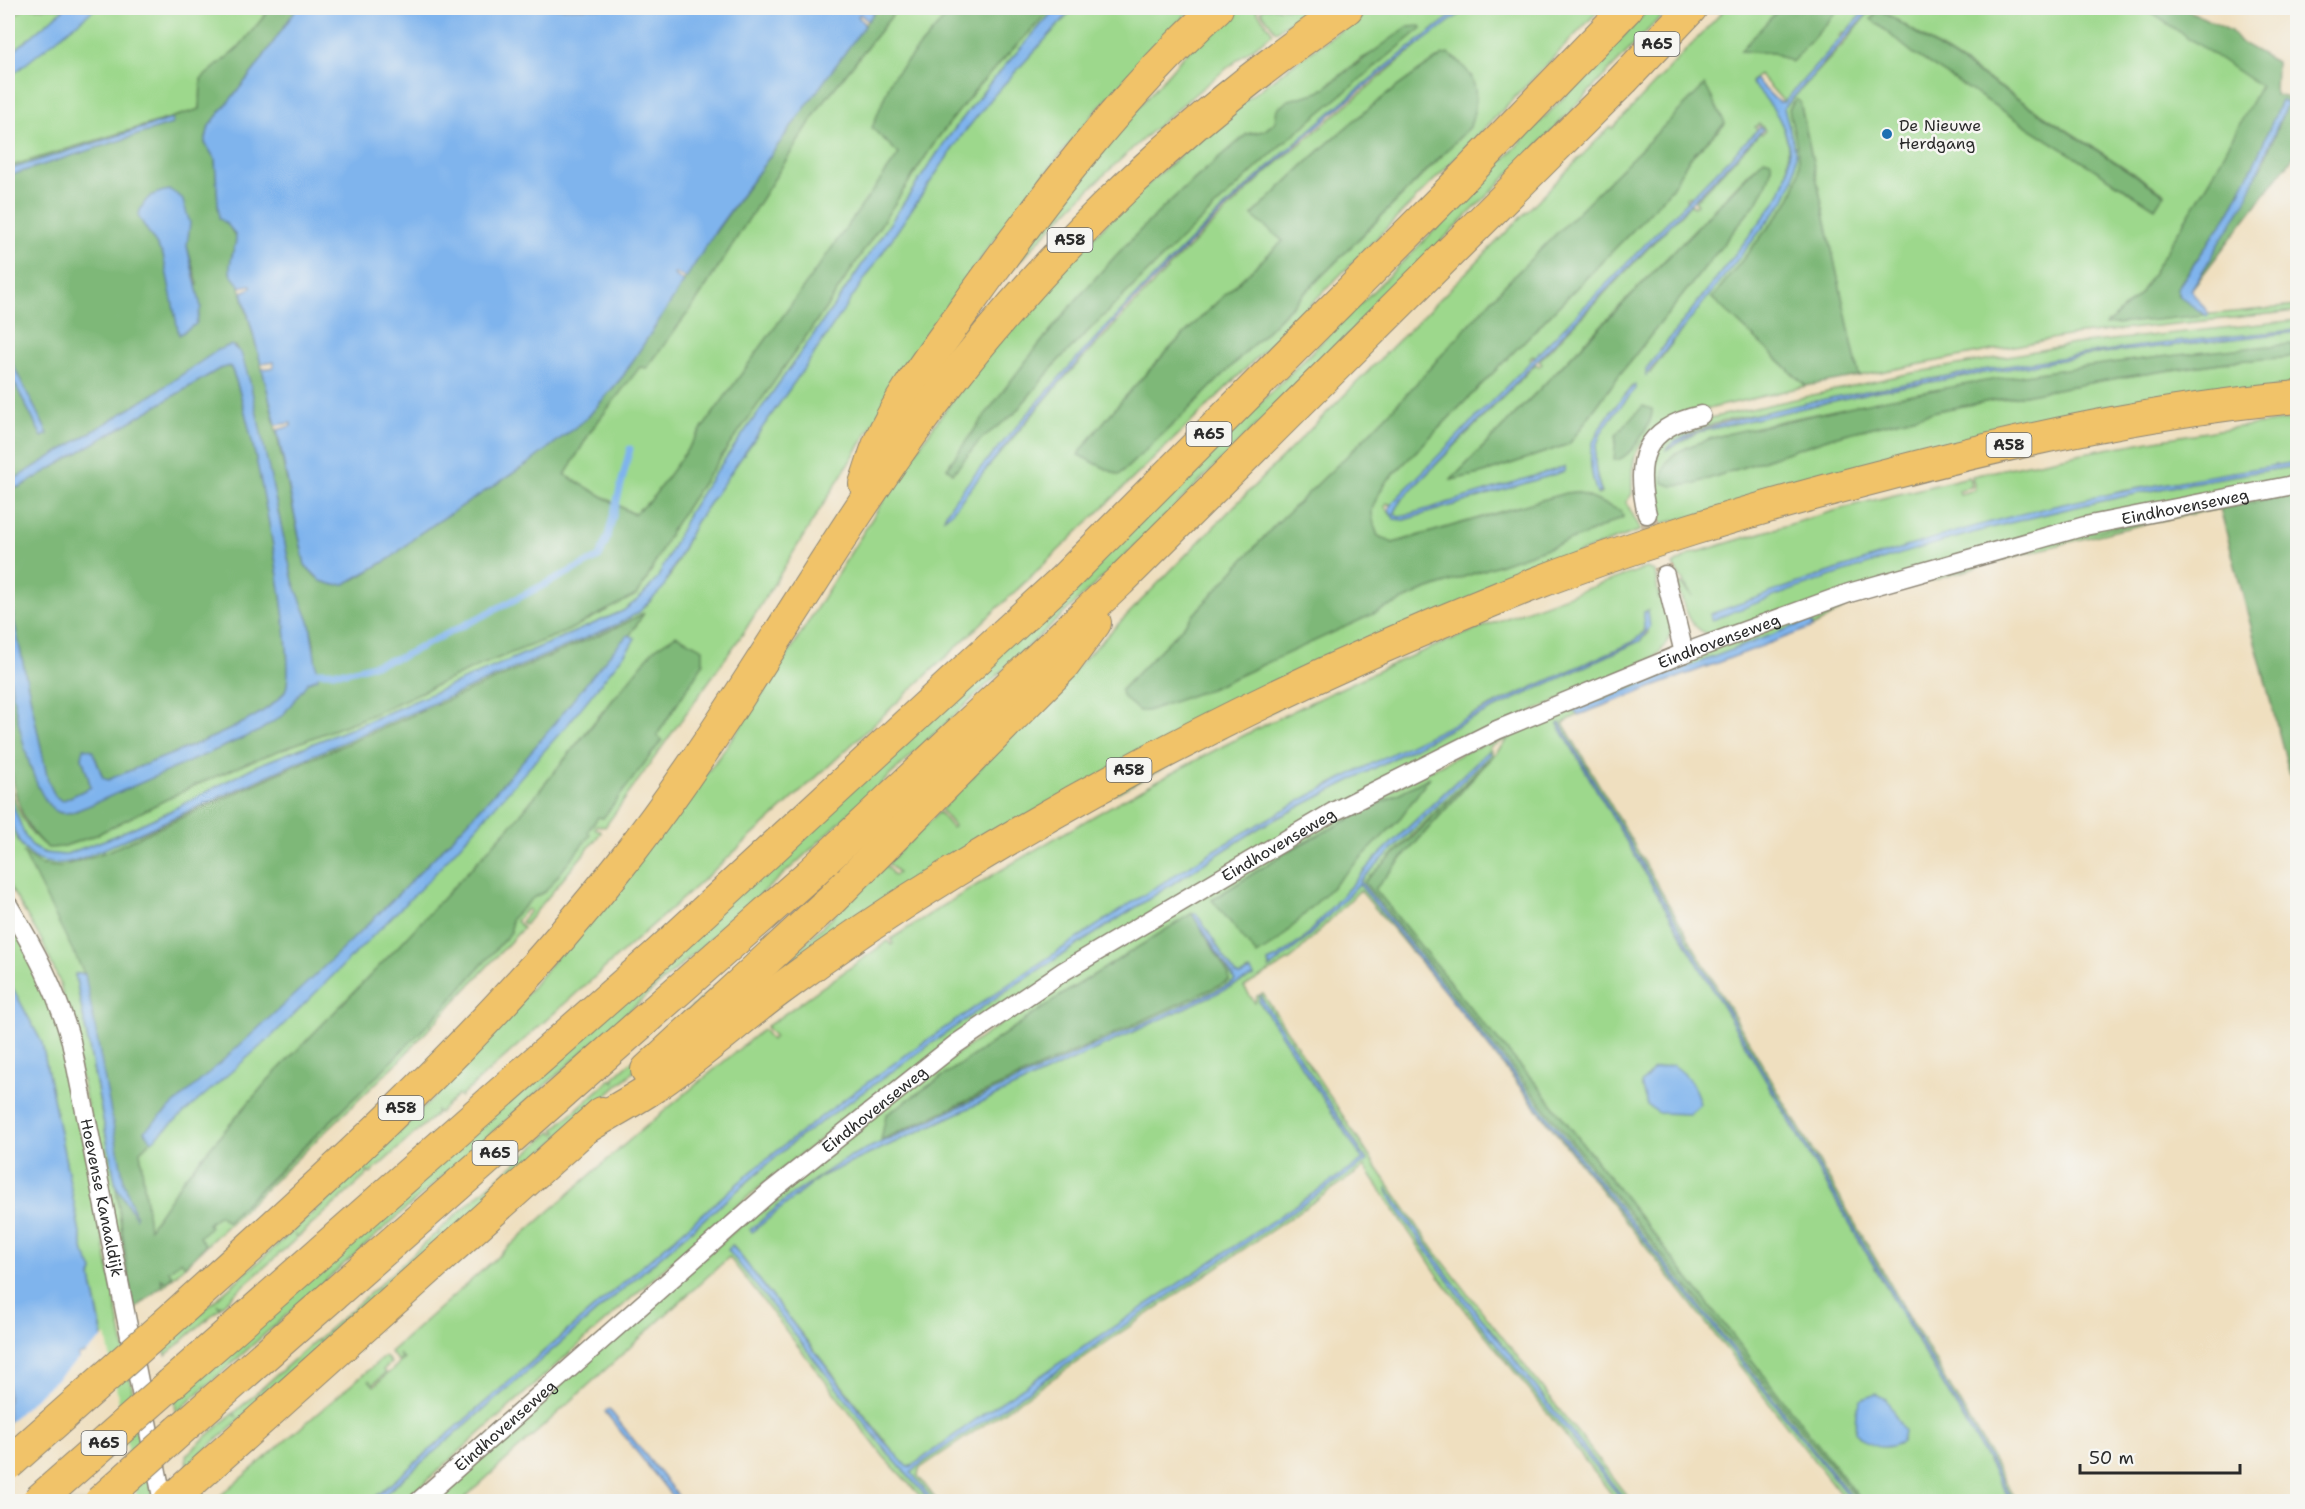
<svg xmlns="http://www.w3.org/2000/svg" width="2305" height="1509" font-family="'Shantell Sans',sans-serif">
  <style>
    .green { fill: #9dd88c; stroke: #64825c; stroke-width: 1.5; fill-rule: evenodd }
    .forest { fill: #7eb878; stroke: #547252; stroke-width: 1.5; fill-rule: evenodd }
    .water { fill: #7fb4ed; stroke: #55708c; stroke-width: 1.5 }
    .pier { fill: #efdfbf }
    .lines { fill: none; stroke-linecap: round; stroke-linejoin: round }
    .stream { stroke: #7fb4ed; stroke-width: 7 }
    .street-tunnel { stroke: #c8bba1; stroke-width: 18; stroke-dasharray: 18 9; stroke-linecap: butt }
    .street-casing { stroke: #8d8575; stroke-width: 21 }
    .highway-casing { stroke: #8d8575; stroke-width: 34 }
    .street { stroke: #fff; stroke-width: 18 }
    .highway { stroke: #f1c369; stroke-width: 32 }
    .highway-bridge-casing { stroke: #8d8575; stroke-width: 34; stroke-linecap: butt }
    .highway-bridge { stroke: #f1c369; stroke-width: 32 }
    .poi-dot { fill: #1f6fb2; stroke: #f6f6f2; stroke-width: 2 }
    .labels { text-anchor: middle; stroke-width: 5; stroke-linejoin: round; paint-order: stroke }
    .shield { fill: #f6f6f2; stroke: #686867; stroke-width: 1.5 }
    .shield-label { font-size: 15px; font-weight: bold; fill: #2b2b2b }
    .poi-label { font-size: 16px; fill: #2b2b2b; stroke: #f6f6f2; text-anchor: start }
    .street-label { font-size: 16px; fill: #2b2b2b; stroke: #f6f6f2 }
  </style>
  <rect width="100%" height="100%" fill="#f6f6f2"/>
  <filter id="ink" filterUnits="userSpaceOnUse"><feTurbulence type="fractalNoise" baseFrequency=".0167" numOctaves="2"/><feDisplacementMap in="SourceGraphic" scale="12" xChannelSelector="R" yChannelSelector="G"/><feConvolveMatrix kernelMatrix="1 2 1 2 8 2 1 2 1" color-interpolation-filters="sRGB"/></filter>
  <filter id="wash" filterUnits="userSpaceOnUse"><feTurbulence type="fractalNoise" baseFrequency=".008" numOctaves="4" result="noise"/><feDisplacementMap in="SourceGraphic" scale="24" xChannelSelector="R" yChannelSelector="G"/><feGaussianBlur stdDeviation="1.35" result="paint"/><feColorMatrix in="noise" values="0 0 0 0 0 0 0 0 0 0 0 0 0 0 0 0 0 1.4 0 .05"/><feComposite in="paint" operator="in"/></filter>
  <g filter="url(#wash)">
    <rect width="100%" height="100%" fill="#efdfbf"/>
    <g class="green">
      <polygon points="25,8 65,8 8,56 8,19"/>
      <polygon points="93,8 271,8 238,48 201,79 200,109 8,167 8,78"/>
      <polygon points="898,8 954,8 892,78 900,154 651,500 634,514 565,475 592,429 640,366 647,368 698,299 821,105"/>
      <path d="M1052,8H1056L990,83L947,139L841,296L706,486L690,511L657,580L641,597L623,611L357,726L256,766L166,813L110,838L64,855H51L38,850L28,842L15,816L8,792V779C15,804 25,833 48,848L62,847L96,835L180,792L247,763L371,715L476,667L567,631L636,595L646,581L671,531L695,494L830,302L937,139L979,85Z"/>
      <path d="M1074,8H1192L1095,112L1011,216L937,321L744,632L605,827L597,825L595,828L601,832L596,839L525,925L521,922L530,911L527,909L516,921L523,928L398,1062L163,1287L161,1277L182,1260L185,1265L206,1246L198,1237L210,1227L208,1224L219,1214L227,1222C324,1128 422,1035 511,932V919L533,897L546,891L590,835L588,831L598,817L603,818L662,740L657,735L703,664L614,697L515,821L394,951L269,1079L184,1178L149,1230L140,1151L282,1018L642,614L622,625L288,769L109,851L60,867L41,865L25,854L85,974L75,975L116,1186L129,1294L60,983L41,939L8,884V814L18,841L27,852L40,860L68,862L145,832L311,756L618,624L647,605L669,578L696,522L805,367L962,135L995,94Z"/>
      <path d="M1226,8H1258L1256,10L1273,33C1175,105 1087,186 1006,276L1026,235Z"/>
      <polygon points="1265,8 1310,8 1276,31 1260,11"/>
      <path d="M1374,8H1462C1268,151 1099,324 947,511L945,518L1057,386L1176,260L1268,171L1428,37L1468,8H1601C1362,258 1115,501 861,736C729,859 594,977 460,1097L458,1095L439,1113L436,1110V1114L370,1174L367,1171V1175L298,1237L295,1235L296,1239L221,1306L217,1304L220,1308L166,1355L163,1347C271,1249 384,1155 482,1046C519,1006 552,962 586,919C625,872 665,826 703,778C781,677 840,563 912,457C1033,278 1194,126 1374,8ZM1422,27L1281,145L1180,240L1058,361L1014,414L981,439L953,473L947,468C1012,376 1083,284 1165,206C1191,181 1220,158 1247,134L1264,131L1275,122L1277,109L1319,92L1361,59ZM1443,55L1456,58L1472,77L1442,156L1184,414L1119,475L1079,455C1137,375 1210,307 1283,241L1252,215C1313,158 1372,101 1443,55Z"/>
      <polygon points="1650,8 1669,8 1543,140 1121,560 796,863 176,1413 175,1400 1134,528 1457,208"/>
      <path d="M1726,8H1780L1741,51L1774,53L1792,62L1840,8H1867L1844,34L1842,33L1839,36L1841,38L1784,102L1759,74L1751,82C1758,90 1768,97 1774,106C1793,140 1794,172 1774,204L1646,369L1650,373L1794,179L1790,130L1784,108L1845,42L1872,8H2144L2261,86L2210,180L2140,294L2107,324L2297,306V311L2072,335L1859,376L1800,102L1792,103C1785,117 1801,143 1801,159C1801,176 1795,190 1787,204L1712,298L1806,386L1682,415L1642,442L1635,455L1632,471V494L1626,502L1641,530L1548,564L770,977L886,865L894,876L898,873L888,863L939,812L952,828L954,826L941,810C1158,577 1387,355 1610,127L1612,129ZM1880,9L2164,193L2155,208L1914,54L1871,19ZM1705,86L1725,124L1689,159L1672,188L1635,228L1386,482C1372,506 1367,509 1378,536L1393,543L1566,493L1577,492L1621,511L1623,517L1585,535L1423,591L1210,689L1121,690L1177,633L1274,526L1352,451L1404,397L1503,287ZM1760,124L1765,130L1762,134L1760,133L1695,201L1697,204L1694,207L1691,204L1539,361L1542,364L1539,366L1536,364L1401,500L1394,514L1399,517L1408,515L1564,467L1565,471L1404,520L1391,515L1385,507L1387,503L1391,505L1532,361L1530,358L1533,355L1535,358C1587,306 1639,255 1688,201L1686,198L1689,196L1691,198L1757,130L1755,127ZM1755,167L1759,199L1620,374L1569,444L1484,473L1451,480ZM1632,386L1635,389C1604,428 1583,440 1602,493L1598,495C1578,444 1602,424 1632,386Z"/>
      <path d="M2297,320V330C2130,346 1963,369 1798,406C1760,414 1693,421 1667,450L1698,432L1877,391L2102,353L2297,332V383L1659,524L1653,497H1648L1650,451L1684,424L1902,375L2074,344ZM2292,345V357L2234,361L2117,378L1941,410L1833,437L1693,484L1673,486L1676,453C1751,423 1834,410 1914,396C2039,373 2165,354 2292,345Z"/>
      <path d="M2297,419V462L2122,491L1845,567L1711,614L1712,619C1901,546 2097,494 2297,466V478L1712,635C1688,630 1685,606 1677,586L1682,584L1692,596L1673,565L1691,554L1854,505L1969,477L1972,487L1959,490L1960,494L1975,490L1972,476C2080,452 2188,433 2297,419Z"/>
      <path d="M2297,489V495C2144,518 1996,560 1848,606L1813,627L1811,620L1575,710L1578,715L1563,723L2017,1501H2014L1560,723L1558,724L2011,1501H1862L1538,1086L1476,1015L1375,889L1509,738L1489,747L1493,755L1365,882L1859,1501H1855L1360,881L1490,754L1488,751L1376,858L1302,940L1277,958L1268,962L1269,968L1305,940L1359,883L1852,1501H1846L1445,992L1360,890L1291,959L1244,987L1255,1003L1257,996L1263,994L1373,1162L1434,1250L1631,1501H1626L1623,1497L1450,1278L1387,1189L1422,1245L1623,1501H1617L1595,1473L1440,1278L1365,1167L919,1469L918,1476L937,1501H933L910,1472L1018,1395L1367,1160L1260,997L1259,1001L1364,1160L982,1415L912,1466L907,1467L899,1459L733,1246L729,1249L889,1454L930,1501H925L884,1457L729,1257L461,1501L419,1502L880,1106L1060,984L1230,875L1463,753L1759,631L2031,545ZM1374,806L1398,821L1361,855L1212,900L1288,851ZM1192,914L1229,975V981L882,1140L886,1115L1068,991ZM1196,914L1235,974L1240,976L1249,971L1254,976L820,1177L750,1230L789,1197L849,1157L1232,983L1235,980L1194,915Z"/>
      <path d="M1646,568L1655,571L1659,599L1660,592L1665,591C1670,620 1679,635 1655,657L1404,769L874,1098L788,1164L703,1234L404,1501H377L797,1139L1001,994L1262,826L1452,728L1640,641L1648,633V610L1644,612C1647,625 1645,633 1633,642L1493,705L1327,786L1213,851L921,1044L751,1172L371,1501L213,1502L385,1356L391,1363L383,1370L386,1373L373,1384L369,1380L374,1386L404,1359L399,1354L402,1359L399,1362L390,1352L632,1138L763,1029L771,1040L775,1037L766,1027L888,941L891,945L893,944L891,939C1044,840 1201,752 1367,676C1457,634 1552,601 1646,568Z"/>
      <polygon points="8,912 60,1018 154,1501 137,1501 91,1278 93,1270 84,1253 42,1043 8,979"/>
      <polygon points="729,974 667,1042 187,1466 186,1455 232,1414 236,1416 234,1413 316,1340 320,1342 318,1339 376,1288 379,1289 378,1286 436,1233 440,1235 438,1231 493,1182 497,1186 500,1184 496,1180 552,1131 555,1134 557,1132 554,1129 611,1079 614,1082 614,1077 670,1027 672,1030 674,1028 672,1025"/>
    </g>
    <g class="forest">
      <path d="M271,8H297L255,69L209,126L205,143L215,159L219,216L227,223L237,239L232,254L230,273L239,283L265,379L305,565L316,577L334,585L355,579L391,558L420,533L529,463L587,418L623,376L702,251L874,11L877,8H898L821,105L698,299L647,368L640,367L592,429L565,475L633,514L651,500L899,154L872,128L892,78L954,8H1052L979,85L937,139L830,302L695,494L671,531L646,581L636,595L567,631L476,667L371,715L247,763L191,787L96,835L62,847L48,848C0,812 8,717 8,660L31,770L71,813L259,731L283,715L308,681H312L314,644L310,624L293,582L276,502L236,346L225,347L149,397L16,478L12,483L16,488L20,487L219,369L230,366C248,396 301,666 285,691C263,726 147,761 108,780L103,778L96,759L82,757L91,787L62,801L55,796L48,781L8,592V370L42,437L48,434L8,355V176L172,124L173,121L172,119L8,170V167L200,109L201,79L238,48ZM187,246L198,285L167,271L163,255Z"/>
      <polygon points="1780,8 1840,8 1792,62 1774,53 1740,51"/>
      <polygon points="2144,8 2183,8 2231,31 2240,42 2276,62 2275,95 2297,100 2297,152 2191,290 2264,162 2287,103 2281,101 2256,160 2231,210 2177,288 2178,294 2205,315 2106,325 2140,294 2210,180 2260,86"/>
      <polygon points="1879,9 2164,194 2155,208 1914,54 1871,19"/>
      <path d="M1421,26L1422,28L1281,145L1180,240L1058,361L1014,414L981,439L953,473L947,468C1012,376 1083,284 1165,206C1191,181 1220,158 1247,134L1264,131L1275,122L1277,109L1289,100L1319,92L1407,27Z"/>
      <path d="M1449,54C1479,75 1480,95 1470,127L1184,414L1119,475L1078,455C1137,375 1210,308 1283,241L1252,216C1310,156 1373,100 1443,55Z"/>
      <path d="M1705,85L1725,123L1689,159L1672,188L1635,228L1386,482C1372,506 1367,509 1378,536L1393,543L1566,493L1577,492L1621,511L1623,517L1585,535L1423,591L1210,689L1147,711H1139L1122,696L1121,690L1177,633L1274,526L1352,451L1404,397L1503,287Z"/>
      <path d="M1796,99L1800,102L1859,376L1806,386L1712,298L1787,204C1809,166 1796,148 1789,109Z"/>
      <path d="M1764,159L1771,161C1773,174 1765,187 1759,199L1620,374L1569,444L1484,473L1451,480Z"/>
      <path d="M2292,344V357L2234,361L2117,378L1941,410L1833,437L1693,484L1673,486L1663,483C1661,471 1667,458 1678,452C1712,433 1758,428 1796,419C1958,380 2126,358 2292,344Z"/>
      <path d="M1643,406L1652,409C1654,423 1628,462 1614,460L1616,435Z"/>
      <polygon points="2297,495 2297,802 2220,508"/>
      <polygon points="644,613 616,657 550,739 282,1018 140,1151 149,1229 184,1178 269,1079 394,951 515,821 654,649 676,635 703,649 703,664 657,735 662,740 603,818 598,817 588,831 590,835 546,891 533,898 511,919 511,932 440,1012 377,1076 227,1221 219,1215 208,1224 210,1227 199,1237 206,1245 185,1266 181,1261 169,1271 172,1276 165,1282 161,1278 162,1286 133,1311 116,1186 75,974 84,973 23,852 41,865 60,867 109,851 288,769 622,625"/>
      <polygon points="1493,755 1375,889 1476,1015 1538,1086 1862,1501 1859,1501 1364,882 1415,835"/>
      <polygon points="1430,777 1398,821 1278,941 1257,955 1212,900 1288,851"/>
      <polygon points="1192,913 1229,975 1229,981 881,1140 886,1115 1068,991"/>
    </g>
    <g class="water">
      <polygon points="65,8 96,8 8,78 8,56"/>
      <path d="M297,8H877L868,21L860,14L858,16L865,25L717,229L686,278L675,273L674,275L684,282L623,376L587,418L529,463L420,533L391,558L345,584L334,585L321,581L305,565L277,430L291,426V423L276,425L262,369L274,367V362L261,364L242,292L251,288V285L240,287C238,281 231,278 230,271C229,244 250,241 219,218L215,159L205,143L209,126L255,69Z"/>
      <path d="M1056,8H1074L995,94L962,135L805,367L696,522L663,588L638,613L618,624L311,756L102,850C90,854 76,862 62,863C21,868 7,824 8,792L25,836L33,847L44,853L64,855L110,838L166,813L256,766L357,726L623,611L641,597L657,579L690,511L706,486L841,296L947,139L990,83Z"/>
      <path d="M1462,8H1468C1273,148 1099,324 951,513L944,518C952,496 1000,447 1017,426C1150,271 1298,129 1462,8Z"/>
      <path d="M1867,8H1872L1784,108L1796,153L1794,179L1784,201L1646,375V369L1774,204C1803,158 1788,119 1751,83L1755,79L1778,102H1784Z"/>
      <polygon points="2281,101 2287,103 2245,202 2191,290 2209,314 2207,316 2181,298 2177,289 2231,210 2256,160"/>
      <polygon points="172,119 172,124 8,176 8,170"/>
      <polygon points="1760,127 1763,129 1401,500 1394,514 1399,517 1408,515 1564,467 1565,471 1404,520 1394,519 1389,509 1395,500"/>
      <path d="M170,190L182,198L190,223L187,246L201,307L196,324L179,335L163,255L138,216C144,198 151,193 170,190Z"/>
      <path d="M2297,330V332L2102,353L1877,391L1698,432L1666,450C1683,414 2054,358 2112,350C2173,341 2235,336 2297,330Z"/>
      <path d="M231,345L241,353L250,382L293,581L310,624L318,678L308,682L283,715L259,731L88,806C79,809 67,816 58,812C30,800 11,692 8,662C5,639 7,615 8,592L48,781L55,796L62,801L91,787L82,757L84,748L92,750L103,778L108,780C147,761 263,726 285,691C301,666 248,396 230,366L219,369L20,487H13L12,483L16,478L149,397L218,350Z"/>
      <polygon points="8,355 48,434 42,437 8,370"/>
      <path d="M1635,385V389C1605,427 1584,440 1601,492L1597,494C1585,452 1589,440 1616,406C1622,399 1628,390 1635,385Z"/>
      <path d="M2297,462V466C2097,494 1900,546 1712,620L1711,614C1825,573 1941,532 2059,505C2138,487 2218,474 2297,462Z"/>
      <path d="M1648,611L1650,627L1640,641L1452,728L1262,826L1001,994L797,1139L377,1501H371L751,1172C839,1099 934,1035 1028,971C1126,906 1224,840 1328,786C1428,734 1531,688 1633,642L1644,632V612Z"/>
      <polygon points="1811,620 1813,627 1578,715 1574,710"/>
      <path d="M629,635L635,638L630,647L568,724L429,880L271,1037L152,1141L144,1131C284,1007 423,879 545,735C557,721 620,638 629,635Z"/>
      <polygon points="1560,723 2014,1501 2011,1501 1558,724"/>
      <polygon points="1488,751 1490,754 1360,881 1855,1501 1852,1501 1359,884 1305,940 1270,968 1268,962 1277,958 1302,940 1376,858"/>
      <polygon points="1196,913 1235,974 1240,976 1251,971 1254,976 820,1177 752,1232 750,1230 789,1197 849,1157 1232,983 1235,980 1193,915"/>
      <polygon points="75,974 85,974 124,1182 136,1218 116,1186"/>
      <polygon points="8,979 42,1043 84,1253 93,1270 91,1278 135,1501 115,1501 85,1353 78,1355 107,1501 8,1501"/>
      <polygon points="1260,996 1367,1161 925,1461 911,1472 933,1501 930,1501 889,1454 728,1250 732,1245 882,1439 907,1467 912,1466 982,1415 1363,1160 1259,1001"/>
      <path d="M1673,1065C1688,1075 1695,1085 1700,1104L1689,1114L1659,1113L1647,1105L1641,1084L1654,1069Z"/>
      <path d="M1387,1188L1450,1278L1626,1501H1623C1555,1416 1482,1332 1420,1241C1413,1231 1385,1195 1387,1188Z"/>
      <path d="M1876,1394L1886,1399L1904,1431L1902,1442C1883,1451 1869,1448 1855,1432L1856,1411L1860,1400Z"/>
      <polygon points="609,1409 682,1501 676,1501 605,1412"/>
    </g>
    <g class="pier">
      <polygon points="106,1335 129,1455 138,1502 112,1502 82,1356"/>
      <polygon points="81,1357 110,1502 8,1501 8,1423"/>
    </g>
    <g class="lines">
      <polyline class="stream" points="317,672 347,672 401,657 599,557 608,536 630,449"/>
    </g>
  </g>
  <g filter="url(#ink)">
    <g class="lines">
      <polyline class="street-tunnel" points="1647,514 1665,575"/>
      <defs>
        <g id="street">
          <path d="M1647,514C1634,460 1643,428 1701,415"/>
          <polyline points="1665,575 1684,653"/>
          <path id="s1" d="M8,905C36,951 56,989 71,1041L163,1502"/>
          <path id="s2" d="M418,1502L771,1191L956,1044L1064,971L1333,812L1497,730L1684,653L1849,593L2085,526L2298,484"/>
        </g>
        <g id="highway">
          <path d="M865,484C870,470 874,455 880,441C903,389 942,342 974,296C1046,195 1125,92 1217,8"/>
          <polyline points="647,1070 832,899 1064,665 1095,623"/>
          <path d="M587,1127C608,1114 631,1102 652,1088C696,1059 736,1022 779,990C834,949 893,909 952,873C1127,765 1310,674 1501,597C1627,546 1757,508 1889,474C2022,439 2160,409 2298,397"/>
          <path d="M160,1329C323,1182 486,1037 621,864C738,715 825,547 939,396C1057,241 1187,119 1347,8"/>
          <polyline points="171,1384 657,955 1063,580 1453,188 1627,8"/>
          <polyline points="179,1431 810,874 1120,581 1623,80 1691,8"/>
          <polyline points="169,1502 602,1113"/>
        </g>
      </defs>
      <use href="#street" class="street-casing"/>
      <use href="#highway" class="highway-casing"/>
      <use href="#street" class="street"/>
      <use href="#highway" class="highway"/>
      <defs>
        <g id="highway-bridge">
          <polyline points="8,1464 160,1329"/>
          <polyline points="37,1502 171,1384"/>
          <polyline points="100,1502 179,1431"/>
        </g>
      </defs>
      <use href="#highway-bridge" class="highway-bridge-casing"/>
      <use href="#highway-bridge" class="highway-bridge"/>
    </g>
  </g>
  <circle class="poi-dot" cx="1887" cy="134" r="6"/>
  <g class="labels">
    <g class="shield">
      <rect x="1634.5" y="32" width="45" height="24" rx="4.5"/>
      <rect x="1047.5" y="228" width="45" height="24" rx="4.5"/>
      <rect x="1186.5" y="422" width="45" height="24" rx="4.5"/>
      <rect x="1986.5" y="433" width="45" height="24" rx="4.5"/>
      <rect x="1106.5" y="758" width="45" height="24" rx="4.5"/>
      <rect x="378.5" y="1096" width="45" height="24" rx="4.5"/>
      <rect x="472.5" y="1141" width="45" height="24" rx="4.5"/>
      <rect x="81.5" y="1431" width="45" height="24" rx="4.5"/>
    </g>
    <g class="shield-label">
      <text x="1657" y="49">A65</text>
      <text x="1070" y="245">A58</text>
      <text x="1209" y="439">A65</text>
      <text x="2009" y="450">A58</text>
      <text x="1129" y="775">A58</text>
      <text x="401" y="1113">A58</text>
      <text x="495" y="1158">A65</text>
      <text x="104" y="1448">A65</text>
    </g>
    <g class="poi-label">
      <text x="1899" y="131">De Nieuwe<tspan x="1899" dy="18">Herdgang</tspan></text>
    </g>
    <g class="street-label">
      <text dy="6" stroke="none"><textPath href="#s2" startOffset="2058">Eindhovenseweg</textPath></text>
      <text dy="6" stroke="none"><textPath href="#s2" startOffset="1572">Eindhovenseweg</textPath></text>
      <text dy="6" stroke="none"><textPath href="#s2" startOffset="1086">Eindhovenseweg</textPath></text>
      <text dy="6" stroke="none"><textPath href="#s2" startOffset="602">Eindhovenseweg</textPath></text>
      <text dy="6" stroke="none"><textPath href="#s1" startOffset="310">Hoevense Kanaaldijk</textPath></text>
      <text dy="6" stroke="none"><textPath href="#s2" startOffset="116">Eindhovenseweg</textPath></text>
    </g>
  </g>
  <rect width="2305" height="1509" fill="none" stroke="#f6f6f2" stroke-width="30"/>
  <path d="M2080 1464v9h160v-9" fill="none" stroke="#2b2b2b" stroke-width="3"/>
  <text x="2089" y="1464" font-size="18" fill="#2b2b2b" stroke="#f6f6f2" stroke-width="4.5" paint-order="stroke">50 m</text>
</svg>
